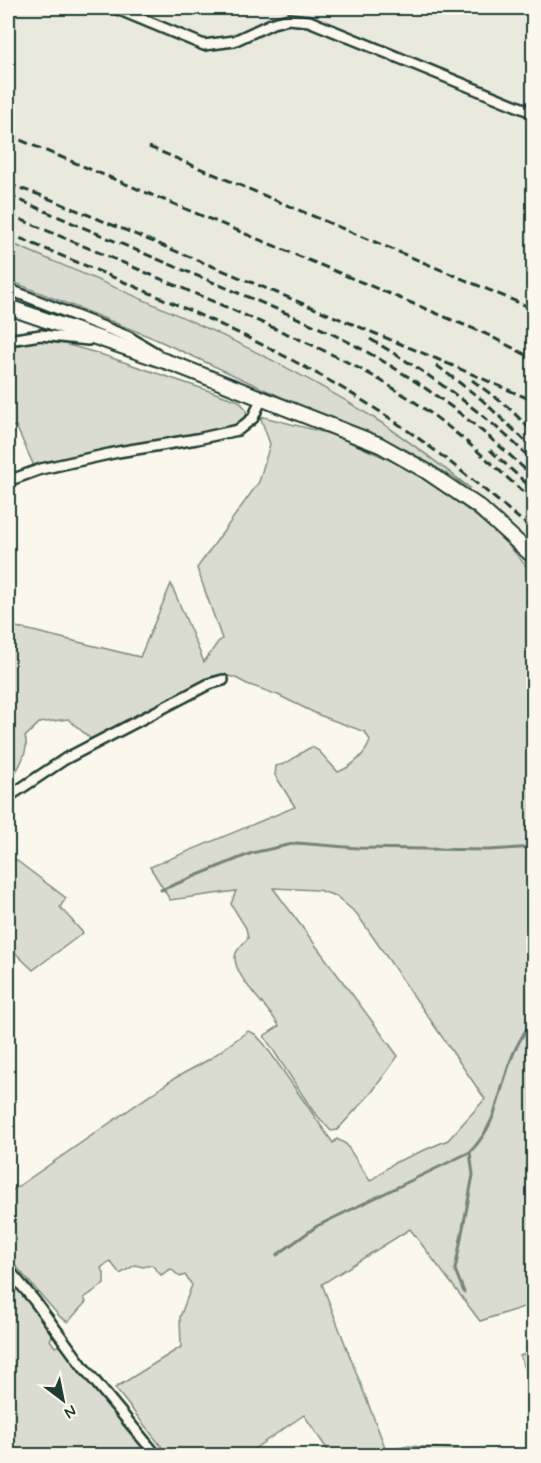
<svg xmlns="http://www.w3.org/2000/svg" width="541" height="1463" font-family="Mynerve,sans-serif">
  <style>
    .built { fill: #eae9de }
    .green { fill: #dbdcd1; stroke: #7d8c82; stroke-width: 1.5 }
    .lines { fill: none; stroke-linecap: round; stroke-linejoin: round }
    .stream { stroke: #74847b; stroke-width: 3 }
    .minor-casing { stroke: #1f3d34; stroke-width: 14 }
    .secondary-casing { stroke: #1f3d34; stroke-width: 18 }
    .minor { stroke: #fbf7ec; stroke-width: 9 }
    .secondary { stroke: #fbf7ec; stroke-width: 14 }
    .rail { stroke: #1f3d34; stroke-width: 3; stroke-dasharray: 9 4.5; stroke-linecap: butt }
  </style>
  <rect width="100%" height="100%" fill="#fbf7ec"/>
  <filter id="ink" filterUnits="userSpaceOnUse"><feTurbulence type="fractalNoise" baseFrequency=".0167" numOctaves="2"/><feDisplacementMap in="SourceGraphic" scale="12" xChannelSelector="R" yChannelSelector="G"/><feConvolveMatrix kernelMatrix="1 2 1 2 8 2 1 2 1" color-interpolation-filters="sRGB"/></filter>
  <g filter="url(#ink)">
    <polygon class="built" points="8,8 533,8 533,542 440,464 404,439 310,380 216,333 8,242"/>
    <g class="green">
      <path d="M8,242C132,295 259,345 374,418C407,439 439,464 470,488L407,450L292,402L153,338L8,280Z"/>
      <polygon points="38,341 61,343 97,353 239,401 245,408 247,414 244,421 236,426 34,466 16,426 8,428 8,347"/>
      <path d="M260,416L334,435L421,474L499,534L533,574V1304L480,1321L410,1229L322,1284L388,1455H331L304,1415L245,1455H168L115,1388L181,1347L180,1317L192,1285L185,1275L180,1277L171,1269L161,1275L152,1265L143,1267L135,1265L120,1274L110,1261L101,1268L104,1273V1284L84,1298L86,1302L68,1322L60,1317L8,1257V1195L10,1192L175,1078L208,1060L248,1031L255,1034L265,1045L333,1143L337,1139L346,1144L370,1181L394,1163L448,1140L485,1099L357,914L336,896L318,890L273,888L398,1056L372,1092L337,1130L331,1131L313,1111L264,1036L279,1026C272,1010 228,973 236,953C238,948 244,943 248,938L246,928L231,904L236,891L170,900L150,867L295,807L275,775L276,766C293,763 297,753 312,747L319,751L338,772C351,767 367,754 370,740L365,732L319,715L278,695L247,684L234,677L219,675L209,677L91,739L68,719L39,723L25,737C30,750 17,773 8,782V625L140,657L171,584L204,662L218,642L222,639L197,568L259,482L270,444Z"/>
      <polygon points="8,854 66,898 60,907 83,933 33,970 8,946"/>
      <polygon points="8,1274 54,1332 50,1340 55,1347 63,1345 150,1455 8,1455"/>
      <polygon points="533,1351 534,1351 533,1387 520,1356"/>
      <polygon points="409,1446 533,1455 395,1455 394,1449"/>
    </g>
    <g class="lines">
      <g class="stream">
        <polyline points="161,890 252,853 297,843 358,848 489,850 534,847"/>
        <path d="M277,1255L317,1226L470,1152C502,1118 497,1089 515,1050C520,1039 527,1028 534,1017"/>
        <polyline points="464,1292 455,1270 473,1175 470,1152"/>
      </g>
      <defs>
        <g id="minor">
          <polyline points="115,8 204,45 234,41 273,23 289,19 309,21 534,113"/>
          <polyline points="8,289 129,337 156,353"/>
          <polyline points="8,340 41,335 88,340"/>
          <polyline points="8,481 41,469 118,452 197,439 238,430 253,418 262,398"/>
          <polyline points="8,797 65,759 209,684 223,680"/>
          <polyline points="8,1269 34,1300 84,1368 157,1456"/>
        </g>
        <polyline id="secondary" points="8,307 179,366 380,445 426,471 479,507 534,557"/>
      </defs>
      <use href="#minor" class="minor-casing"/>
      <use href="#secondary" class="secondary-casing"/>
      <use href="#minor" class="minor"/>
      <use href="#secondary" class="secondary"/>
      <g class="rail">
        <polyline points="8,135 486,334 534,359"/>
        <polyline points="149,147 534,309"/>
        <polyline points="8,184 40,195 437,359 534,401"/>
        <path d="M8,195C77,225 147,255 217,284C268,306 319,325 367,352C428,386 484,429 534,478"/>
        <path d="M8,214C86,247 164,280 242,314C294,337 348,359 396,390C447,421 490,462 534,502"/>
        <path d="M8,233C134,287 264,336 379,411C434,447 484,489 534,531"/>
        <path d="M370,339C430,374 485,413 534,462"/>
        <polyline points="436,365 481,399 534,449"/>
        <polyline points="472,380 508,407 534,433"/>
        <polyline points="490,450 527,484"/>
      </g>
    </g>
  </g>
  <rect width="541" height="1463" fill="none" stroke="#fbf7ec" stroke-width="30"/>
  <rect x="15" y="15" width="511" height="1433" fill="none" stroke="#1f3d34" stroke-width="2" filter="url(#ink)"/>
  <g transform="translate(63 1400) rotate(148)" stroke="#fbf7ec" stroke-width="4.5" paint-order="stroke">
  <path d="M0-4.5L10 22L0 15L-10 22Z" fill="#1f3d34"/>
  <text y="-9" font-size="16" font-weight="bold" text-anchor="middle" fill="#1f3d34">N</text>
  </g>
</svg>
